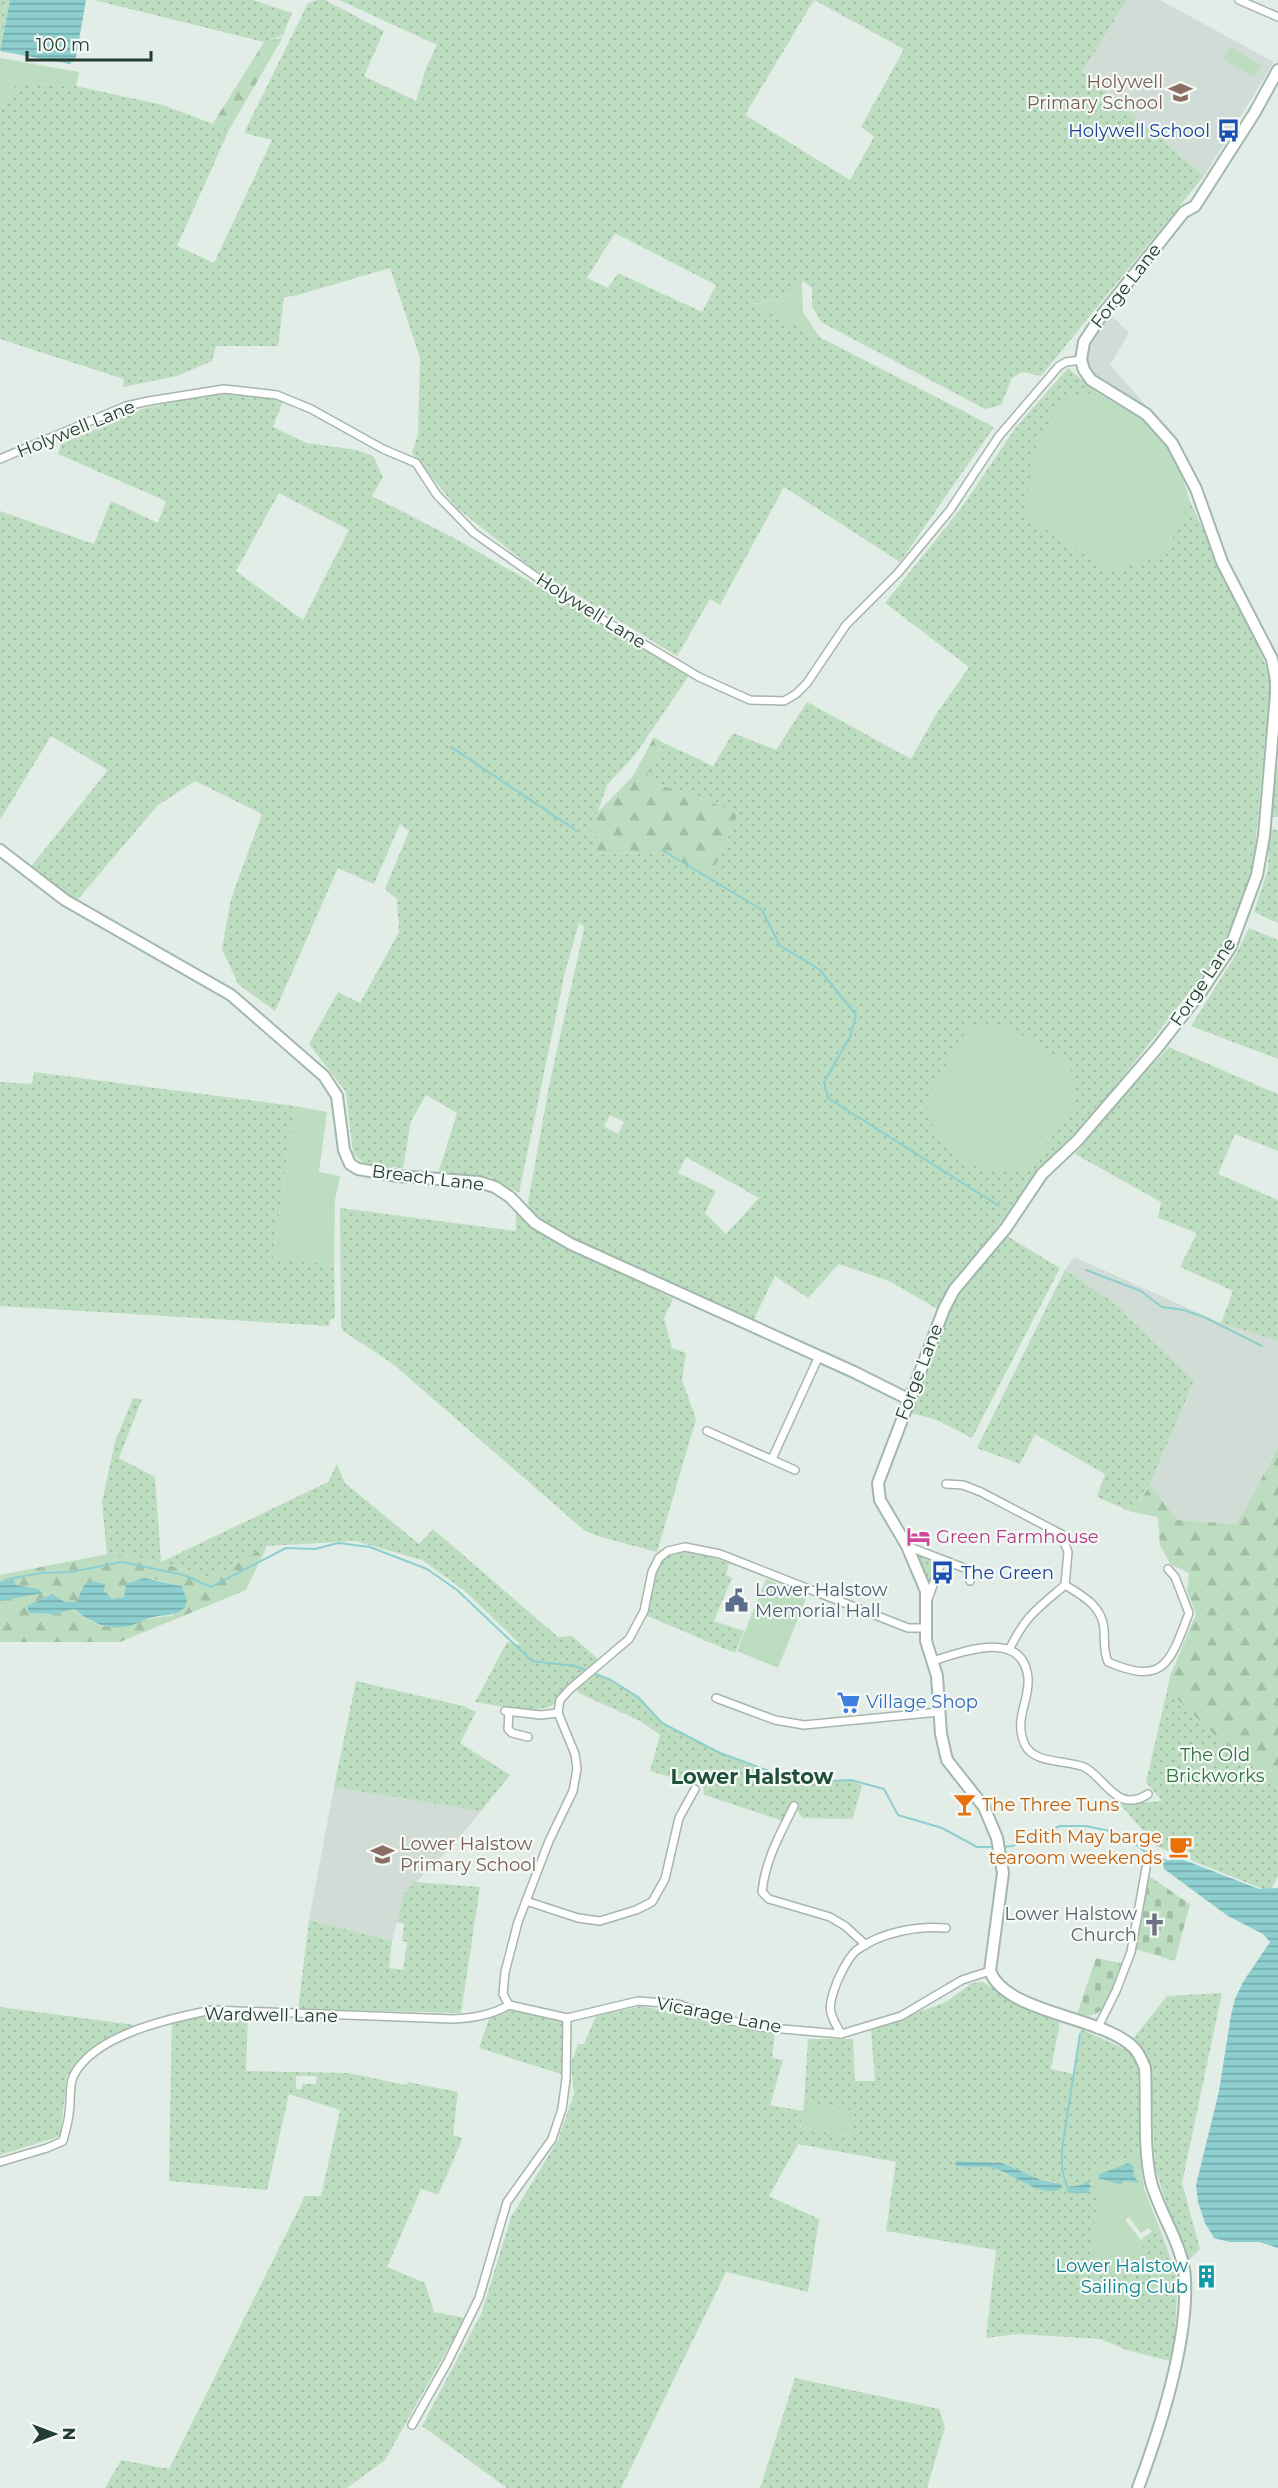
<svg xmlns="http://www.w3.org/2000/svg" width="1278" height="2488" font-family="Montserrat,sans-serif">
  <style>
    .built { fill: #d1dcd6 }
    .grass { fill: url(#grass-dots); fill-rule: evenodd }
    .forest { fill: url(#forest-firs); fill-rule: evenodd }
    .cemetery { fill: url(#cemetery-stones) }
    .garden { fill: #bdddc1; fill-rule: evenodd }
    .water { fill: url(#water-rules) }
    .lines { fill: none; stroke-linecap: round; stroke-linejoin: round }
    .stream { stroke: #8dcfcf; stroke-width: 2 }
    .street-casing { stroke: #a6b5ad; stroke-width: 10 }
    .secondary-casing { stroke: #a2b8ad; stroke-width: 14 }
    .street { stroke: #fff; stroke-width: 7 }
    .secondary { stroke: #fff; stroke-width: 10 }
    .labels { text-anchor: middle; stroke-width: 4.5; stroke-linejoin: round; paint-order: stroke }
    .education-label { font-size: 18px; fill: #785e54; stroke: #f4f9f6; text-anchor: end }
    .transit-label { font-size: 18px; fill: #164399; stroke: #f4f9f6; text-anchor: end }
    .street-label { font-size: 18px; fill: #233d32; stroke: #f4f9f6 }
    .hotel-label { font-size: 18px; fill: #b23c85; stroke: #f4f9f6; text-anchor: start }
    .service-label { font-size: 18px; fill: #4e5e75; stroke: #f4f9f6; text-anchor: start }
    .shop-label { font-size: 18px; fill: #366cbe; stroke: #f4f9f6; text-anchor: start }
    .park-label { font-size: 18px; fill: #2f733f; stroke: #f4f9f6 }
    .food-label { font-size: 18px; fill: #c56008; stroke: #f4f9f6; text-anchor: start }
    .worship-label { font-size: 18px; fill: #5b616d; stroke: #f4f9f6; text-anchor: end }
    .culture-label { font-size: 18px; fill: #0d838f; stroke: #f4f9f6; text-anchor: end }
    .quarter-label { font-size: 21px; font-weight: bold; fill: #204f3c; stroke: #f4f9f6 }
  </style>
  <defs>
    <pattern id="grass-dots" width="8" height="8" patternUnits="userSpaceOnUse" patternTransform="scale(1.5)"><rect width="8" height="8" fill="#bdddc1"/><path d="M2 2h.1M6 6h.1" fill="none" stroke="#a2bfa6" stroke-width="1.8" stroke-linecap="round"/></pattern>
    <pattern id="forest-firs" width="22" height="20" patternUnits="userSpaceOnUse" patternTransform="scale(1.5)"><rect width="22" height="20" fill="#bdddc1"/><path d="M5 1l3.5 6h-7zM16 11l3.5 6h-7z" fill="#a2bfa6"/></pattern>
    <pattern id="cemetery-stones" width="16" height="16" patternUnits="userSpaceOnUse" patternTransform="scale(1.5)"><rect width="16" height="16" fill="#bdddc1"/><path d="M2 7V4a2 2 0 0 1 4 0v3zM10 15v-3a2 2 0 0 1 4 0v3z" fill="#a2bfa6"/></pattern>
    <pattern id="water-rules" width="6" height="5" patternUnits="userSpaceOnUse" patternTransform="scale(1.5)"><rect width="6" height="5" fill="#8dcfcf"/><path d="M0 2.5h6" fill="none" stroke="#73a9a9"/></pattern>
  </defs>
  <rect width="100%" height="100%" fill="#e3ede7"/>
  <g class="built">
    <polygon points="1127,0 1160,0 1274,62 1204,176 1082,72"/>
    <polygon points="1111,315 1129,333 1110,365 1151,411 1105,385 1089,372 1085,354 1093,339"/>
    <polygon points="1074,1257 1221,1323 1278,1341 1278,1446 1238,1524 1178,1520 1150,1485 1194,1381 1113,1302 1065,1270"/>
    <polygon points="334,1787 481,1811 454,1844 405,1893 392,1941 309,1920"/>
  </g>
  <g class="grass">
    <polygon points="0,0 10,0 0,50"/>
    <polygon points="94,0 253,0 292,13 283,35 264,42"/>
    <path d="M317,0H325L384,31L364,76L416,101L426,68L437,45L339,0H1127L1082,72L1204,176L1041,376L1022,372L1012,378L1001,405L985,409L821,322L812,306V288L803,281L791,294L755,304L994,427L900,562L784,487L720,605L710,599L677,656L531,567L457,508L412,453L418,434L420,358L390,268L294,296L284,297L278,346H216L212,361L177,376L123,387L124,379L0,339V112L17,83L76,86L163,105L229,130L177,246L214,263L272,140L244,133L308,3ZM814,0L904,49L861,127L874,137L850,180L745,115ZM615,233L716,285L702,312L618,273L608,288L587,278Z"/>
    <path d="M1068,368L1097,393L1150,424L1178,462L1189,499L1271,676L1253,870L1223,949L1112,1091L1040,1172L953,1284L941,1311L889,1281L839,1264L808,1298L775,1276L753,1321L613,1258L542,1222L527,1208L550,1081L583,934L584,926L579,923L565,972L519,1193L490,1177L438,1174L457,1113L426,1095L411,1121L403,1168L366,1165L353,1154L346,1092L309,1044L338,992L360,1003L399,932L397,899L385,889L409,831L400,824L374,884L338,868L275,1011L238,984L222,949L231,899L262,814L195,781L157,806L75,903L29,869L108,770L51,736L0,820V511L94,544L111,501L158,523L166,501L58,454L61,444L142,409L211,393H246L283,401L273,427L307,443L357,450L373,456L383,477L372,496L454,538L690,674L635,755L607,785L591,832L597,836L596,854L664,853L710,875L738,814L704,799L645,780L664,743L713,766L733,733L776,750L807,702L911,759L935,716L969,667L885,603L962,507L1016,427ZM279,493L349,530L303,620L236,571ZM610,1115L624,1122L618,1134L604,1126ZM686,1157L759,1198L726,1234L705,1213L716,1191L678,1173Z"/>
    <polygon points="1278,762 1278,817 1270,817"/>
    <polygon points="1269,829 1278,830 1278,923 1254,912 1268,869"/>
    <polygon points="1249,928 1278,940 1278,1059 1191,1026 1235,956"/>
    <polygon points="1169,1047 1278,1094 1278,1151 1235,1134 1218,1174 1278,1200 1278,1341 1221,1323 1233,1291 1180,1267 1197,1233 1158,1218 1161,1202 1075,1154 1130,1088"/>
    <polygon points="34,1072 295,1106 273,1257 334,1265 335,1317 330,1320 329,1326 0,1306 0,1082 32,1084"/>
    <polygon points="340,1208 516,1231 516,1209 536,1229 673,1299 664,1318 672,1348 686,1353 682,1380 696,1419 657,1552 597,1536 584,1530 393,1364 343,1331 341,1326"/>
    <polygon points="1007,1236 1060,1268 972,1438 937,1420 907,1412 954,1298"/>
    <polygon points="1065,1270 1113,1302 1194,1381 1151,1482 1132,1512 1097,1497 1105,1474 1035,1434 1020,1464 977,1448"/>
    <path d="M133,1398L142,1399L119,1458L155,1477L161,1562L328,1482L337,1464L345,1483L419,1544L433,1529L558,1637L572,1636L598,1659C582,1672 571,1690 556,1703C538,1717 496,1705 475,1702L507,1642L521,1645L465,1591L422,1560L355,1541L267,1546L211,1578L161,1563L114,1553L107,1554L102,1502L115,1442Z"/>
    <polygon points="1278,1446 1278,1876 1270,1892 1156,1846 1120,1804 1162,1801 1146,1782 1171,1674"/>
    <polygon points="915,1551 935,1561 936,1566 928,1585"/>
    <path d="M679,1552L699,1553L729,1563L726,1575L732,1578L714,1621L744,1631L735,1653L645,1615C650,1590 650,1558 679,1552Z"/>
    <polygon points="595,1674 611,1680 638,1697 662,1723 720,1753 789,1778 812,1782 851,1780 862,1786 853,1818 851,1819 803,1818 799,1814 797,1807 783,1821 704,1795 703,1784 697,1779 683,1781 650,1771 660,1735 642,1722 579,1693 576,1690"/>
    <polygon points="356,1681 463,1706 476,1712 460,1743 510,1775 481,1811 334,1787"/>
    <polygon points="415,1882 480,1887 461,2013 298,2009 309,1920 392,1941 389,1968 403,1970 407,1942 402,1941 404,1924 397,1922 405,1893"/>
    <path d="M983,1982L1010,1999L1060,2022L1051,2069L1074,2074L1081,2029L1133,2053L1138,2068L1140,2155L1092,2169L1098,2201L1089,2264L1144,2241L1160,2229L1178,2280L1173,2362L1127,2350L1100,2339L1017,2334L986,2338L996,2250L886,2231L896,2162L798,2144L769,2196L819,2219L808,2292L726,2272L621,2488H507L422,2426L482,2312L511,2217L558,2140L574,2094L571,2063L578,2044H584L596,2016L641,2006L775,2033L772,2058L783,2060L770,2105L803,2111L800,2128L849,2136L854,2112L804,2103L808,2039H853L855,2081H875L871,2029L946,2002L972,1983ZM964,2161L1024,2173L1041,2180L1057,2182L1048,2190L1042,2189L994,2167Z"/>
    <polygon points="1222,1993 1182,2183 1200,2249 1189,2260 1171,2219 1155,2167 1151,2082 1132,2040 1167,1996"/>
    <polygon points="0,2007 135,2025 81,2059 67,2076 60,2136 0,2155"/>
    <polygon points="511,2010 563,2019 561,2074 479,2048 489,2019"/>
    <path d="M222,2014L248,2016L246,2071L348,2073L406,2085L408,2082L458,2092L453,2135L463,2138L438,2195L421,2189L387,2267L425,2283L434,2312L465,2318L385,2460L347,2488H105L121,2460L169,2469L305,2196H321L340,2110L289,2094L267,2190L169,2181L172,2020ZM296,2076H317L316,2084H302V2089H296Z"/>
    <polygon points="795,2378 939,2409 945,2427 927,2488 760,2488"/>
  </g>
  <g class="forest">
    <polygon points="283,37 229,130 212,125 264,42"/>
    <polygon points="654,737 664,743 645,780 704,799 738,814 710,876 664,853 595,854 597,836 591,832 597,813 633,776"/>
    <polygon points="1278,1448 1278,1787 1221,1741 1167,1689 1171,1674 1196,1614 1187,1591 1189,1573 1170,1564 1160,1545 1158,1517 1132,1512 1150,1485 1178,1520 1237,1524"/>
    <path d="M267,1546L246,1590L120,1642H0V1601L38,1589L16,1585L13,1579L0,1583V1575L113,1553L161,1563L211,1578ZM153,1579L182,1586L187,1600L172,1616C134,1616 110,1644 75,1609L54,1614L29,1613L27,1607L51,1594L65,1602L76,1603L84,1585L104,1591L112,1599L124,1597L126,1590Z"/>
  </g>
  <g class="cemetery">
    <polygon points="1146,1874 1190,1904 1175,1961 1135,1949"/>
    <path d="M1096,1958L1125,1964C1116,1986 1108,2024 1077,2014Z"/>
  </g>
  <g class="garden">
    <polygon points="1230,47 1261,65 1254,77 1223,59"/>
    <polygon points="0,58 79,72 76,86 17,83 0,112"/>
    <polygon points="802,281 803,312 820,338 754,305 791,294"/>
    <polygon points="1097,393 1150,424 1178,462 1190,503 1165,553 1142,563 1109,570 1025,516 1034,453 1064,395"/>
    <polygon points="1005,1024 1065,1062 1076,1079 1074,1107 1031,1165 1013,1172 986,1171 954,1154 934,1127 925,1102 968,1028"/>
    <polygon points="295,1106 327,1112 319,1172 340,1176 335,1200 334,1265 273,1258"/>
    <polygon points="766,1579 807,1596 778,1668 737,1651"/>
    <polygon points="804,2103 854,2112 850,2136 800,2128"/>
    <path d="M1140,2155L1144,2189L1160,2229L1144,2241L1138,2273L1089,2264L1098,2201L1092,2169ZM1129,2217L1141,2233L1149,2228L1152,2231L1141,2240L1125,2220Z"/>
  </g>
  <g class="water">
    <polygon points="10,0 86,0 76,57 70,64 0,51"/>
    <path d="M144,1578L182,1586L187,1600L185,1607C175,1617 167,1614 154,1617C146,1618 140,1623 132,1625C112,1632 89,1623 75,1609L54,1614L29,1613L27,1606L52,1594L65,1602H76L84,1585L90,1581L105,1584L104,1591L112,1599L124,1597L126,1584Z"/>
    <polygon points="13,1579 16,1585 38,1589 43,1593 0,1601 0,1583"/>
    <polygon points="1174,1858 1184,1860 1259,1889 1278,1888 1278,2248 1259,2242 1229,2242 1214,2238 1205,2223 1198,2202 1196,2185 1219,2091 1231,2015 1235,1999 1243,1982 1270,1942 1263,1934 1228,1916 1164,1869 1163,1863"/>
    <path d="M956,2161L1002,2163L1041,2180L1061,2184L1062,2188C1043,2199 1015,2175 997,2169C984,2164 968,2170 955,2165Z"/>
    <path d="M1128,2163L1133,2166L1134,2176L1139,2183L1125,2181L1121,2184C1113,2184 1107,2179 1099,2179L1098,2175Z"/>
    <polygon points="1088,2181 1091,2187 1087,2193 1069,2193 1069,2187 1081,2185"/>
  </g>
  <g class="lines">
    <g class="stream">
      <polyline points="451,747 577,831"/>
      <polyline points="662,850 762,910 780,946 819,969 856,1015 850,1037 824,1082 828,1098 999,1206"/>
      <polyline points="1086,1270 1141,1291 1162,1307 1184,1310 1206,1318 1262,1346"/>
      <polyline points="0,1583 9,1579 41,1573 71,1572 122,1562 184,1575 211,1587 286,1548 315,1549 338,1543 370,1547 427,1569 457,1590 532,1661 575,1666 611,1680 638,1697 662,1723 720,1753 789,1778 812,1782 851,1780 884,1789 898,1815 942,1828 977,1847 994,1847"/>
      <polyline points="1002,1847 1012,1846 1060,1826 1086,1826 1123,1834 1144,1851 1169,1862"/>
      <polyline points="1069,2192 1062,2170 1062,2149 1080,2034"/>
    </g>
    <defs>
      <g id="street">
        <polyline points="1239,0 1278,17"/>
        <polyline points="0,459 126,406 149,401 224,389 277,395 311,409 383,449 416,463 437,495 474,533 565,597 699,677 750,700 784,701 796,694 807,683 846,625 898,573 950,510 999,436 1059,366 1066,362 1081,360"/>
        <polyline points="707,1431 795,1470"/>
        <polyline points="772,1459 819,1356"/>
        <path d="M946,1484L963,1485L981,1492L1061,1534L1068,1552L1065,1585C1037,1609 1026,1615 1009,1650"/>
        <polyline points="907,1546 972,1571 970,1581"/>
        <path d="M1065,1585C1083,1596 1102,1606 1104,1629C1105,1641 1103,1650 1108,1662C1164,1686 1170,1663 1189,1613L1175,1577L1168,1569"/>
        <polyline points="928,1599 942,1560"/>
        <path d="M933,1661C961,1652 1023,1628 1028,1678C1030,1701 1013,1719 1025,1745C1034,1764 1067,1760 1084,1767C1104,1776 1117,1815 1148,1794"/>
        <polyline points="716,1698 775,1720 804,1725 939,1712"/>
        <polyline points="505,1711 541,1715 558,1713"/>
        <polyline points="509,1713 508,1729 512,1733 528,1737"/>
        <path d="M794,1806C780,1834 765,1861 762,1892L769,1899L830,1917L845,1926L866,1945"/>
        <polyline points="526,1901 578,1918 600,1921 636,1910 652,1902 665,1879 679,1818 695,1789"/>
        <polyline points="509,2005 503,1994 505,1972 518,1922 549,1841 573,1791 577,1769 575,1754 558,1713 560,1700 570,1689 629,1639 644,1611 652,1572 659,1558 668,1551 685,1547 720,1554 908,1628 925,1628"/>
        <polyline points="509,2005 567,2018 638,2001 678,2004 711,2016 759,2027 841,2034 901,2016 962,1980 990,1971"/>
        <polyline points="1097,2029 1116,1991 1131,1952 1146,1868"/>
        <path d="M841,2034C828,2011 827,2008 837,1982C841,1973 848,1957 857,1950C881,1932 917,1926 946,1928"/>
        <path d="M0,2162L47,2148L63,2141C65,2132 68,2123 69,2114C71,2102 69,2087 73,2077C92,2035 171,2018 212,2010L453,2019C474,2018 491,2015 509,2005"/>
        <polyline points="412,2425 447,2363 479,2298 507,2202 552,2139 562,2109 566,2079 567,2018"/>
      </g>
      <g id="secondary">
        <polyline points="0,850 65,900 231,995 324,1076 337,1096 344,1150 350,1164 358,1169 398,1176 479,1182 495,1187 510,1197 535,1223 571,1244 854,1372 908,1399"/>
        <path d="M1138,2488C1160,2429 1188,2343 1185,2280C1184,2246 1160,2215 1151,2182C1143,2148 1147,2103 1145,2068C1142,2061 1139,2053 1134,2048C1103,2016 1006,2014 990,1971L1003,1873L997,1838L984,1807L947,1760L941,1734L937,1676L926,1641V1591L907,1546L880,1500L878,1483L944,1309L954,1290L1006,1228L1042,1174L1077,1141L1158,1047L1200,993L1230,948L1257,875L1264,836L1276,694V680L1272,659L1222,562L1196,489L1172,443L1146,414L1091,380L1084,370L1081,360L1084,342L1101,316L1184,212L1195,206L1255,112L1278,70"/>
      </g>
    </defs>
    <use href="#street" class="street-casing"/>
    <use href="#secondary" class="secondary-casing"/>
    <use href="#street" class="street"/>
    <use href="#secondary" class="secondary"/>
  </g>
  <defs>
    <symbol id="school-bare" viewBox="-9 -9 18 18"><path d="M0-5L7-2L0 1L-7-2ZM-4 1L0 2.5L4 1V4Q0 6-4 4Z" fill="#8d6e63" stroke="#f4f9f6" stroke-width="2.5" paint-order="stroke"/></symbol>
    <symbol id="bus-bare" viewBox="-9 -9 18 18"><path d="M-5-6H5V4H4V6H2V4H-2V6H-4V4H-5ZM-3.5-4V0h7V-4ZM-3.5 1.2v1.5H-2V1.2ZM2 1.2v1.5H3.5V1.2Z" fill="#1a4fb4" stroke="#f4f9f6" stroke-width="2.5" paint-order="stroke"/></symbol>
    <symbol id="hotel-bare" viewBox="-9 -9 18 18"><path d="M-6-4.5h1.5V1H6V5H4.5V3h-9V5H-6ZM-4 0a1.8 1.8 0 1 1 3.6 0ZM.5 0V-2.5h3Q6-2.5 6 0Z" fill="#d1479c" stroke="#f4f9f6" stroke-width="2.5" paint-order="stroke"/></symbol>
    <symbol id="civic-bare" viewBox="-9 -9 18 18"><path d="M-.6-6.5H3V-4.5H.6V-3L4-1V1h2V6H-6V1h2V-1L-.6-3ZM-1.2 2.5V6h2.4V2.5Z" fill="#5c6f8a" stroke="#f4f9f6" stroke-width="2.5" paint-order="stroke"/></symbol>
    <symbol id="supermarket-bare" viewBox="-9 -9 18 18"><path d="M-6-5.5h2.5l.6 2H6L4.5 2H-2.5L-4.4-4H-6ZM-1.5 3.2a1.3 1.3 0 1 0 .1 0ZM3 3.2a1.3 1.3 0 1 0 .1 0Z" fill="#3f7fe0" stroke="#f4f9f6" stroke-width="2.5" paint-order="stroke"/></symbol>
    <symbol id="bar-bare" viewBox="-9 -9 18 18"><path d="M-6-5H6L.8 .8V4.5H3.5V6h-7V4.5H-.8V.8Z" fill="#e8710a" stroke="#f4f9f6" stroke-width="2.5" paint-order="stroke"/></symbol>
    <symbol id="cafe-bare" viewBox="-9 -9 18 18"><path d="M-5.5-4.5H6V0H3Q3 3.5 0 3.5H-2.5Q-5.5 3.5-5.5 0ZM3-3.2v2h1.7v-2ZM-6 4.5H4V6H-6Z" fill="#e8710a" stroke="#f4f9f6" stroke-width="2.5" paint-order="stroke"/></symbol>
    <symbol id="church-bare" viewBox="-9 -9 18 18"><path d="M-1.2-6h2.4v3.5h3.3v2.4h-3.3V6h-2.4V-.1h-3.3v-2.4h3.3Z" fill="#6b7280" stroke="#f4f9f6" stroke-width="2.5" paint-order="stroke"/></symbol>
    <symbol id="building-bare" viewBox="-9 -9 18 18"><path d="M-4-6H4V6H1V3H-1V6H-4ZM-2.5-4.3h1.7v1.8h-1.7ZM.8-4.3h1.7v1.8H.8ZM-2.5-1h1.7V.8h-1.7ZM.8-1h1.7V.8H.8Z" fill="#0f9aa8" stroke="#f4f9f6" stroke-width="2.5" paint-order="stroke"/></symbol>
  </defs>
  <g fill-rule="evenodd">
    <use href="#school-bare" x="1164" y="76" width="33" height="33"/>
    <use href="#bus-bare" x="1212" y="114" width="33" height="33"/>
    <use href="#hotel-bare" x="902" y="1520" width="33" height="33"/>
    <use href="#bus-bare" x="926" y="1556" width="33" height="33"/>
    <use href="#civic-bare" x="720" y="1584" width="33" height="33"/>
    <use href="#supermarket-bare" x="832" y="1686" width="33" height="33"/>
    <use href="#bar-bare" x="948" y="1788" width="33" height="33"/>
    <use href="#cafe-bare" x="1164" y="1830" width="33" height="33"/>
    <use href="#school-bare" x="366" y="1838" width="33" height="33"/>
    <use href="#church-bare" x="1138" y="1908" width="33" height="33"/>
    <use href="#building-bare" x="1190" y="2260" width="33" height="33"/>
  </g>
  <g class="labels">
    <g class="education-label">
      <text x="1163" y="88">Holywell<tspan x="1163" dy="21">Primary School</tspan></text>
      <text x="400" y="1850" text-anchor="start">Lower Halstow<tspan x="400" dy="21">Primary School</tspan></text>
    </g>
    <g class="transit-label">
      <text x="1210" y="137">Holywell School</text>
      <text x="961" y="1579" text-anchor="start">The Green</text>
    </g>
    <g class="street-label">
      <text transform="translate(1126 286) rotate(-52)" y="6">Forge Lane</text>
      <text transform="translate(76 429) rotate(-22)" y="6">Holywell Lane</text>
      <text transform="translate(591 611) rotate(32)" y="6">Holywell Lane</text>
      <text transform="translate(1203 982) rotate(-56)" y="6">Forge Lane</text>
      <text transform="translate(428 1178) rotate(7)" y="6">Breach Lane</text>
      <text transform="translate(919 1372) rotate(-69)" y="6">Forge Lane</text>
      <text transform="translate(271 2015) rotate(1)" y="6">Wardwell Lane</text>
      <text transform="translate(719 2015) rotate(11)" y="6">Vicarage Lane</text>
    </g>
    <g class="hotel-label">
      <text x="936" y="1543">Green Farmhouse</text>
    </g>
    <g class="service-label">
      <text x="755" y="1596">Lower Halstow<tspan x="755" dy="21">Memorial Hall</tspan></text>
    </g>
    <g class="shop-label">
      <text x="866" y="1708">Village Shop</text>
    </g>
    <g class="park-label">
      <text x="1215" y="1761">The Old<tspan x="1215" dy="21">Brickworks</tspan></text>
    </g>
    <g class="food-label">
      <text x="982" y="1811">The Three Tuns</text>
      <text x="1162" y="1843" text-anchor="end">Edith May barge<tspan x="1162" dy="21">tearoom weekends</tspan></text>
    </g>
    <g class="worship-label">
      <text x="1137" y="1920">Lower Halstow<tspan x="1137" dy="21">Church</tspan></text>
    </g>
    <g class="culture-label">
      <text x="1188" y="2272">Lower Halstow<tspan x="1188" dy="21">Sailing Club</tspan></text>
    </g>
    <g class="quarter-label">
      <text x="752" y="1784">Lower Halstow</text>
    </g>
  </g>
  <g transform="translate(54 2434) rotate(90)" stroke="#f4f9f6" stroke-width="4.5" paint-order="stroke">
  <path d="M0-4.5L10 22L0 15L-10 22Z" fill="#233d32"/>
  <text y="-9" font-size="16" font-weight="bold" text-anchor="middle" fill="#233d32">N</text>
  </g>
  <path d="M27 51v9h124v-9" fill="none" stroke="#233d32" stroke-width="3"/>
  <text x="36" y="51" font-size="18" fill="#233d32" stroke="#f4f9f6" stroke-width="4.5" paint-order="stroke">100 m</text>
</svg>
